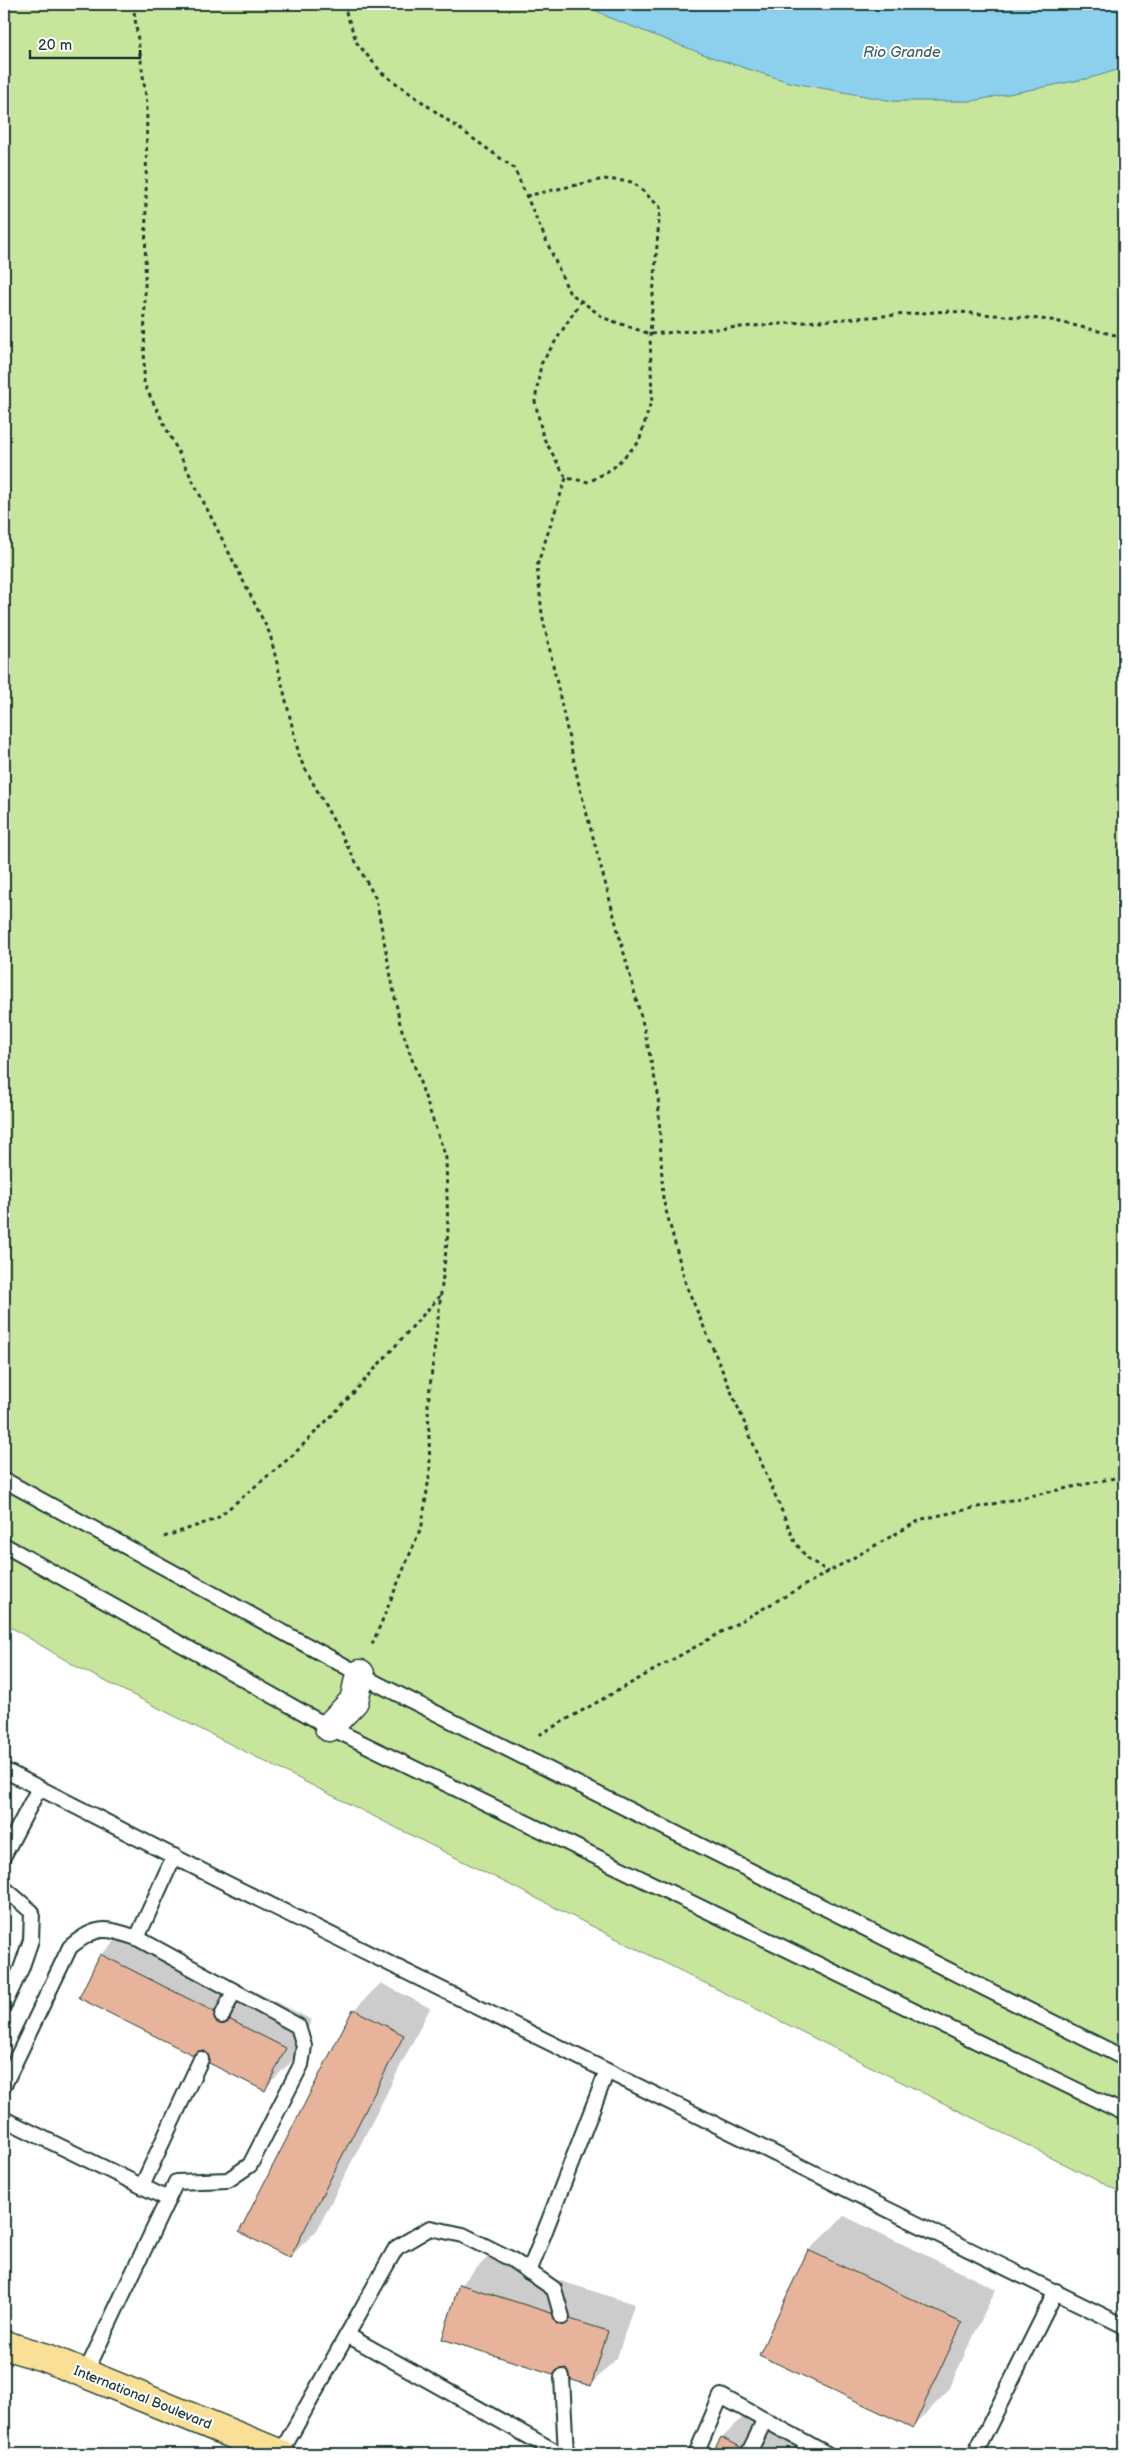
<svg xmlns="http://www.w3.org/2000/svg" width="1128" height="2458" font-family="'Balsamiq Sans',sans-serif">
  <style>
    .green { fill: #c8e59c; stroke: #749168 }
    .water { fill: #8cd0ed; stroke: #6095a3 }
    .shadow { fill: #0003 }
    .building { fill: #e8b39b; stroke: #1f3d34 }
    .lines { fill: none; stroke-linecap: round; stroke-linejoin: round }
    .service-casing { stroke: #1f3d34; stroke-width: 18 }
    .minor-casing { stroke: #1f3d34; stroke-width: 31 }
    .primary-casing { stroke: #1f3d34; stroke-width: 31 }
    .path { stroke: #1f3d34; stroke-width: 3; stroke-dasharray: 4 4; stroke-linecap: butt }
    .service { stroke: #fff; stroke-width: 14 }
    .minor { stroke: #fff; stroke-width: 28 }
    .primary { stroke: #fadf96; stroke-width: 28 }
    .labels { text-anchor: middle; stroke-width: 4; stroke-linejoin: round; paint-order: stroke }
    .street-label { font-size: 14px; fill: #1f3d34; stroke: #fff }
    .water-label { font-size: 15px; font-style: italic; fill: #3a6262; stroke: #fff }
  </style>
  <rect width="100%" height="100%" fill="#fff"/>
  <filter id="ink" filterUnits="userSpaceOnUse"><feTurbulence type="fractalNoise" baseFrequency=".02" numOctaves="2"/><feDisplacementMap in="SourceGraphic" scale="10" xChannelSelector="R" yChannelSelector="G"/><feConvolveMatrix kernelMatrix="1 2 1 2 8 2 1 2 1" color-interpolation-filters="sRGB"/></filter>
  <g filter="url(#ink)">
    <polygon class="green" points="4,4 584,4 610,18 711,57 789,82 893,101 972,101 1090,78 1124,68 1124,2194 77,1667 4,1623"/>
    <polygon class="water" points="584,4 1124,4 1124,68 1090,78 972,101 893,101 789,82 711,57 610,18"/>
    <g class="shadow">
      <polygon points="128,1928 312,2020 291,2062 264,2089 101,1955"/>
      <polygon points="381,1983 430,2008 317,2230 290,2257 354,2010"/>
      <polygon points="844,2216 996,2289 947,2392 913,2427 760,2354 809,2250"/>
      <polygon points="487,2258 634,2304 617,2358 590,2385 460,2285"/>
      <polygon points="749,2411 834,2454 713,2454 722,2438"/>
    </g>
    <g class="building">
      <polygon points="100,1954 286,2048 265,2091 79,1998"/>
      <polygon points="353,2009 404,2035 290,2258 239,2232"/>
      <polygon points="808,2250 962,2323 913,2428 759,2355"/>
      <polygon points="459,2284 608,2331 591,2386 442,2339"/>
      <polygon points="721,2437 754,2454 712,2454"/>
    </g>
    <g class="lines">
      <defs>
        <g id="service">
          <polyline points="4,1480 376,1683 1124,2058"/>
          <polyline points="4,1545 329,1727 1124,2113"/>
          <polyline points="4,1770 222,1881 1124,2326"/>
          <polyline points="4,1855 39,1788"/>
          <polyline points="4,1888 32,1912 31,1940 21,1969 4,2005"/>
          <polyline points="222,2016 234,1991"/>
          <path d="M4,2085L70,1947C98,1925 104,1927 137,1938L174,1856"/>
          <polyline points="4,2119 168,2199"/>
          <polyline points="142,2186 201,2059"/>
          <polyline points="529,2272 607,2071"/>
          <polyline points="347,2335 560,2454"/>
          <polyline points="85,2374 176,2182 228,2180 250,2165 301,2065 304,2046 298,2026 137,1938"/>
          <polyline points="562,2377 566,2454"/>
          <polyline points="749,2452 765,2420"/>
          <polyline points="280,2454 396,2248 430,2228 463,2235 511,2259 554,2289 562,2317"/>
          <polyline points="696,2454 721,2396 827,2454"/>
          <polyline points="802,2454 807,2443"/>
          <polyline points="975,2454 1056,2291"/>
        </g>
        <polyline id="minor" points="329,1727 354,1701 360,1674"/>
        <polyline id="primary" points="4,2345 47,2358 281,2454"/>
      </defs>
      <use href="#service" class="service-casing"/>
      <use href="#minor" class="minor-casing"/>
      <use href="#primary" class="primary-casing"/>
      <g class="path">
        <polyline points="133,4 147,104 144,384 270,634 300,759 376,899 400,1024 446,1158 448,1233 428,1404 430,1470 422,1525 372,1645"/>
        <polyline points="343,4 357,43 382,73 514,168 569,292 604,318 650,334 948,311 1051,320 1124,337"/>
        <polyline points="526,196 604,179 633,182 660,207 650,334 652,398 639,442 613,468 589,482 566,478 543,437 535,401 541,364 581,301"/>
        <polyline points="566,478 537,566 542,614 579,785 644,1028 658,1094 663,1199 686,1285 795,1542 807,1558 829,1572"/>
        <polyline points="164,1537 216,1519 293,1455 346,1401 440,1296"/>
        <polyline points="539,1735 922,1519 1124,1476"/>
      </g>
      <use href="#service" class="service"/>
      <use href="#minor" class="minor"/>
      <use href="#primary" class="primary"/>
    </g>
  </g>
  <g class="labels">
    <g class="street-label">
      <text transform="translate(143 2397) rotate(22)" y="5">International Boulevard</text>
    </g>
    <g class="water-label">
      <text x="902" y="57">Rio Grande</text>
    </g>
  </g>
  <rect width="1128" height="2458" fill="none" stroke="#fff" stroke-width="20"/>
  <rect x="10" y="10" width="1108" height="2438" fill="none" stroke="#1f3d34" stroke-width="2" filter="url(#ink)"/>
  <path d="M30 50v8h110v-8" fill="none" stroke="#1f3d34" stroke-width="2.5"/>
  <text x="38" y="50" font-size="15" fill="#1f3d34" stroke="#ffffff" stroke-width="4" paint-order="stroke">20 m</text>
</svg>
